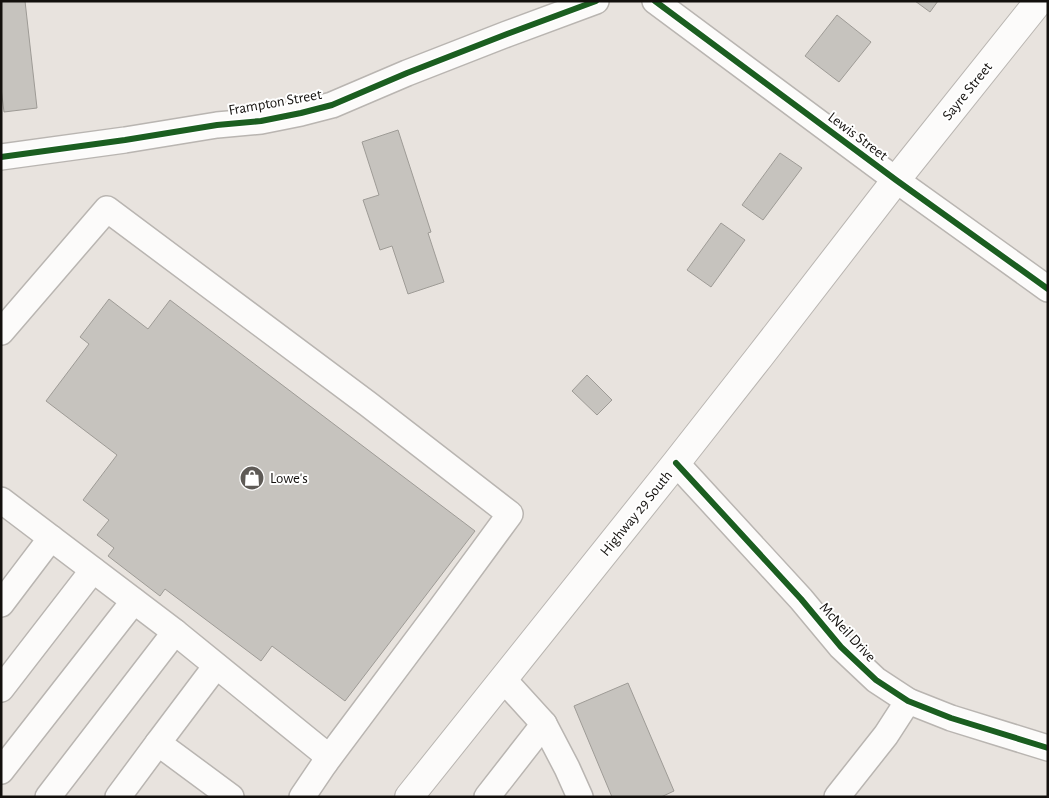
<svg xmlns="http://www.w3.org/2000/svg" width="1049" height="798" font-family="'Alegreya Sans',sans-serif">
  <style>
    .building { fill: #c6c3be; stroke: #9e9b96 }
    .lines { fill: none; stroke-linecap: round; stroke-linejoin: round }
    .minor-casing { stroke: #b9b5b1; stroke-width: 28 }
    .major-casing { stroke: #b9b5b1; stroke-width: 30 }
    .minor { stroke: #fcfbfa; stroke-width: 25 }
    .major { stroke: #fcfbfa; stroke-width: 28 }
    .cycleway-casing { stroke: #fff; stroke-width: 9 }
    .cycleway { stroke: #1b5e20; stroke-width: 6 }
    .labels { text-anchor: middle; stroke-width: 4; stroke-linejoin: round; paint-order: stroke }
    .street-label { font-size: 15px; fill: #13100d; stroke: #fff }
    .poi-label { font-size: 15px; fill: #13100d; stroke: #fff; text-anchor: start }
  </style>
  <rect width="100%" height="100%" fill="#e8e3de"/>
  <g class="building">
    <polygon points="1,1 25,1 37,108 4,112 1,88"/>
    <polygon points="915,1 938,1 930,12"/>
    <polygon points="837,15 871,42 839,82 805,56"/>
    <polygon points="398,130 431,232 428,233 444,282 408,294 392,246 380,250 363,200 379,195 362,142"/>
    <polygon points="780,153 802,168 763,220 742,205"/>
    <polygon points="721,223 745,240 711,287 687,270"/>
    <polygon points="109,299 148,329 170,300 475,531 345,701 272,646 261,661 165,589 160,596 108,556 114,548 97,535 109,520 83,500 117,455 46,401 89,344 80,337"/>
    <polygon points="587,375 612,400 597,415 572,391"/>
    <polygon points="628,683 674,791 661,797 612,797 574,706"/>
  </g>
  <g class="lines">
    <defs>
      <g id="minor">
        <polyline points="655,1 896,180 1048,289"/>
        <polyline points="1,157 125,140 217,125 261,121 301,113 332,105 407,73 507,34 596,1"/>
        <polyline points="1,332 107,209 368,404 510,514 441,608 325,763"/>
        <polyline points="676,463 801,599 841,647 876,680 908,701 951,718 1048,748"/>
        <polyline points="1,500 175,632 48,797"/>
        <polyline points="1,604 51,538"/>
        <polyline points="175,632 324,753 325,763 302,797"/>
        <polyline points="503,679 544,724 567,768 580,797"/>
        <polyline points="1,689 93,570"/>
        <polyline points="158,743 216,666"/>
        <polyline points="1,771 134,601"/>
        <polyline points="118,797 158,743 231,797"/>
        <polyline points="487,797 544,724"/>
        <polyline points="837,797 886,735 908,701"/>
      </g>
      <polyline id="major" points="409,797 676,463 760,356 896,180 1039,1"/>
    </defs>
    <use href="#minor" class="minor-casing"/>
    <use href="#major" class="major-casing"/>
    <use href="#minor" class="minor"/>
    <use href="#major" class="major"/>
    <defs>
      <g id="cycleway">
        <polyline points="655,1 896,180 1048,289"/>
        <polyline points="1,157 125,140 217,125 261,121 301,113 332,105 407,73 507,34 596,1"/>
        <polyline points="676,463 801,599 841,647 876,680 908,701 951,718 1048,748"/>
      </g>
    </defs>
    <use href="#cycleway" class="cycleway-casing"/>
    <use href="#cycleway" class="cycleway"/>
  </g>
  <defs>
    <symbol id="shop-disc" viewBox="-11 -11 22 22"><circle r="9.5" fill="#5e5a56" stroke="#fff"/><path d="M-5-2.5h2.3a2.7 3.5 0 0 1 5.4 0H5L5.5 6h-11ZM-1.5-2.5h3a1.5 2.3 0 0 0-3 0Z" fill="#fff"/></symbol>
  </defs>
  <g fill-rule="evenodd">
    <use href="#shop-disc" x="238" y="464" width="28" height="28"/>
  </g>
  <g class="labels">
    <g class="street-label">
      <text transform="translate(967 91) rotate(-51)" y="5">Sayre Street</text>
      <text transform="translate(275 102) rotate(-10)" y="5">Frampton Street</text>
      <text transform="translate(858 136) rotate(37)" y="5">Lewis Street</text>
      <text transform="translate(636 513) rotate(-51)" y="5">Highway 29 South</text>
      <text transform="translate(848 632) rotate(47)" y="5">McNeil Drive</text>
    </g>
    <g class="poi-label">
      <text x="270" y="483">Lowe's</text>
    </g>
  </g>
  <rect width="1049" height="798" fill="none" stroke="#13100d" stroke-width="5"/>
</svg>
